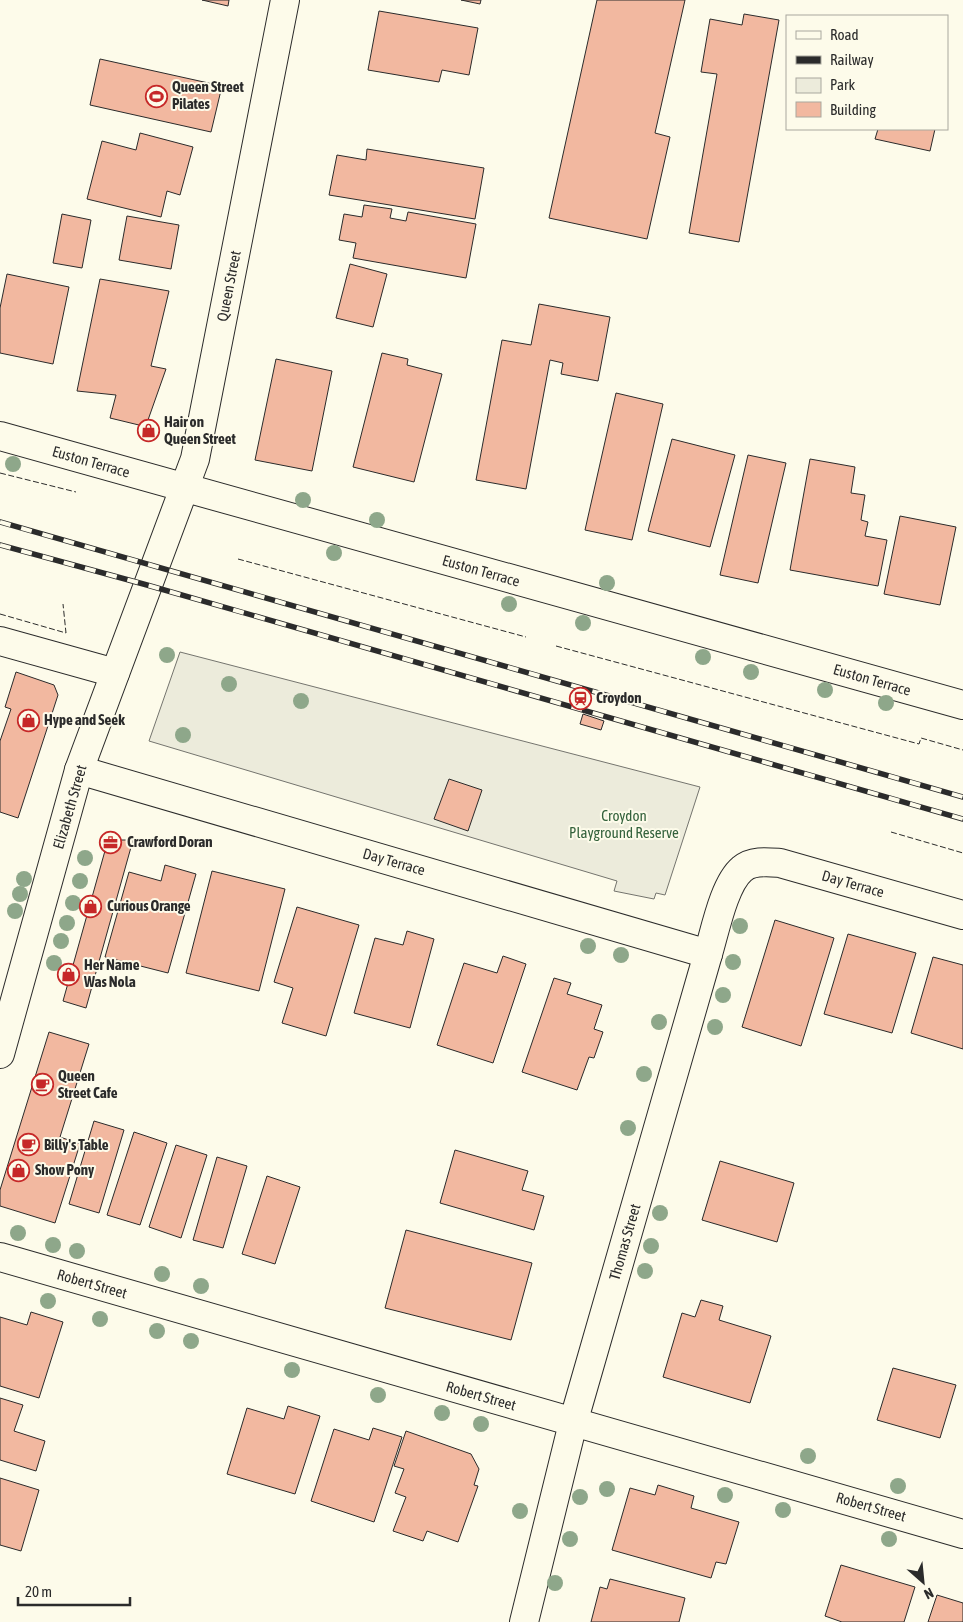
<svg xmlns="http://www.w3.org/2000/svg" width="963" height="1622" font-family="'Asap Condensed',sans-serif">
  <style>
    .green { fill: #ecebdb; stroke: #74746e }
    .building { fill: #f2b8a0; stroke: #2b2b2b }
    .lines { fill: none; stroke-linecap: round; stroke-linejoin: round }
    .minor-casing { stroke: #2b2b2b; stroke-width: 30 }
    .minor { stroke: #fdfbea; stroke-width: 28 }
    .rail-casing { stroke: #2b2b2b; stroke-width: 5.5 }
    .rail { stroke: #fdfbea; stroke-width: 4; stroke-dasharray: 11; stroke-linecap: butt }
    .fence { stroke: #2b2b2b; stroke-width: 1; stroke-dasharray: 6 2.5; stroke-linecap: butt }
    .tree { fill: #8ea78a }
    .labels { text-anchor: middle; stroke-width: 4; stroke-linejoin: round; paint-order: stroke }
    .poi-label { font-size: 15px; font-weight: bold; fill: #2b2b2b; stroke: #fdfbea; text-anchor: start }
    .street-label { font-size: 15px; fill: #2b2b2b; stroke: #fdfbea }
    .park-label { font-size: 15px; fill: #34623c; stroke: #fdfbea }
  </style>
  <rect width="100%" height="100%" fill="#fdfbea"/>
  <polygon class="green" points="180,652 700,787 665,895 656,893 654,899 614,891 617,881 149,741"/>
  <g class="building">
    <polygon points="202,0 229,0 228,6"/>
    <polygon points="461,0 481,0 480,4"/>
    <polygon points="597,0 685,0 655,133 670,137 647,239 549,218"/>
    <polygon points="379,11 478,28 469,75 442,70 439,82 368,70"/>
    <polygon points="744,14 779,20 739,242 689,233 717,74 701,72 710,19 742,25"/>
    <polygon points="100,59 222,86 211,132 90,105"/>
    <polygon points="878,129 935,129 930,151 875,139"/>
    <polygon points="140,133 193,147 180,195 167,191 161,217 87,199 102,141 136,150"/>
    <polygon points="367,149 484,168 475,219 329,195 337,155 366,160"/>
    <polygon points="364,205 392,209 390,218 406,221 408,212 476,224 466,278 353,258 356,243 339,240 344,214 362,217"/>
    <polygon points="62,214 91,220 82,268 53,263"/>
    <polygon points="127,216 179,225 171,269 119,260"/>
    <polygon points="350,264 387,274 373,327 336,318"/>
    <polygon points="7,274 69,287 53,364 0,353 0,308"/>
    <polygon points="100,279 169,291 151,366 166,369 148,420 143,426 110,418 116,395 77,391"/>
    <polygon points="539,304 610,317 598,381 561,374 563,363 550,360 526,489 476,480 502,340 531,345"/>
    <polygon points="382,353 408,359 407,365 442,374 414,482 353,467"/>
    <polygon points="276,359 332,371 312,471 255,460"/>
    <polygon points="616,393 663,404 632,540 585,530"/>
    <polygon points="672,439 735,455 710,547 648,531"/>
    <polygon points="748,455 786,463 758,583 720,575"/>
    <polygon points="810,459 855,467 851,493 865,495 861,520 868,522 865,536 887,540 878,586 790,570"/>
    <polygon points="900,516 956,527 940,605 884,594"/>
    <polygon points="16,672 54,685 58,695 18,818 0,812 0,741 11,709 5,707"/>
    <polygon points="583,714 604,721 601,730 580,724"/>
    <polygon points="449,779 482,790 468,831 434,819"/>
    <polygon points="108,840 133,840 86,1008 63,1001"/>
    <polygon points="165,865 196,874 168,973 105,957 129,872 161,881"/>
    <polygon points="212,871 285,889 259,991 186,973"/>
    <polygon points="297,907 359,925 326,1036 282,1023 293,988 274,982"/>
    <polygon points="775,920 834,938 801,1046 742,1027"/>
    <polygon points="407,931 434,939 410,1028 354,1013 375,938 403,945"/>
    <polygon points="848,934 916,953 892,1033 824,1014"/>
    <polygon points="503,956 526,964 493,1063 437,1045 464,963 497,973"/>
    <polygon points="933,957 963,965 963,1049 911,1033"/>
    <polygon points="554,978 571,983 567,994 602,1005 594,1029 603,1032 594,1058 589,1057 577,1090 522,1072"/>
    <polygon points="49,1032 89,1044 60,1137 80,1144 55,1223 0,1206 0,1190"/>
    <polygon points="94,1121 124,1130 99,1213 69,1204"/>
    <polygon points="134,1132 167,1143 140,1225 107,1215"/>
    <polygon points="176,1145 207,1155 181,1238 149,1227"/>
    <polygon points="455,1150 528,1171 522,1190 544,1196 534,1230 440,1203"/>
    <polygon points="217,1157 247,1166 223,1248 193,1240"/>
    <polygon points="720,1161 794,1183 777,1242 702,1220"/>
    <polygon points="267,1176 300,1187 275,1264 242,1254"/>
    <polygon points="406,1230 532,1263 511,1340 385,1308"/>
    <polygon points="701,1300 723,1306 719,1320 771,1336 750,1403 663,1377 682,1313 695,1317"/>
    <polygon points="31,1312 63,1322 39,1398 0,1386 0,1317 27,1325"/>
    <polygon points="893,1368 956,1385 940,1438 877,1420"/>
    <polygon points="0,1398 23,1405 14,1431 45,1441 36,1471 0,1460"/>
    <polygon points="288,1406 320,1416 295,1494 227,1474 247,1408 284,1419"/>
    <polygon points="373,1428 402,1437 374,1522 311,1501 334,1429 369,1440"/>
    <polygon points="406,1431 471,1454 479,1469 474,1485 478,1486 458,1542 427,1531 423,1541 393,1531 406,1497 395,1493 404,1469 394,1466"/>
    <polygon points="0,1478 39,1490 21,1551 0,1545"/>
    <polygon points="658,1485 694,1496 691,1508 739,1522 726,1564 716,1562 711,1578 612,1550 630,1488 655,1495"/>
    <polygon points="841,1565 915,1587 904,1622 842,1622 825,1616"/>
    <polygon points="610,1579 685,1598 679,1622 591,1622 600,1587 607,1589"/>
    <polygon points="937,1595 963,1603 963,1622 928,1622"/>
  </g>
  <g class="lines">
    <defs>
      <g id="minor">
        <polyline points="0,436 963,705"/>
        <polyline points="0,641 115,673"/>
        <polyline points="79,770 708,954"/>
        <polyline points="0,1054 79,770 195,459 285,0"/>
        <polyline points="0,1257 963,1534"/>
        <path d="M524,1622L573,1423L708,954C715,931 724,884 742,869C752,860 768,862 780,863L963,915"/>
      </g>
    </defs>
    <use href="#minor" class="minor-casing"/>
    <use href="#minor" class="minor"/>
    <defs>
      <g id="rail">
        <polyline points="0,522 963,797"/>
        <polyline points="0,545 147,585 963,819"/>
      </g>
    </defs>
    <use href="#rail" class="rail-casing"/>
    <use href="#rail" class="rail"/>
    <g class="fence">
      <polyline points="0,473 76,492"/>
      <polyline points="238,559 526,637"/>
      <polyline points="0,614 66,633 63,604"/>
      <polyline points="556,646 919,744 921,738 963,750"/>
      <polyline points="891,832 963,853"/>
    </g>
  </g>
  <g class="tree">
    <circle cx="13" cy="464" r="8"/>
    <circle cx="303" cy="500" r="8"/>
    <circle cx="377" cy="520" r="8"/>
    <circle cx="334" cy="553" r="8"/>
    <circle cx="607" cy="583" r="8"/>
    <circle cx="509" cy="604" r="8"/>
    <circle cx="583" cy="623" r="8"/>
    <circle cx="167" cy="655" r="8"/>
    <circle cx="703" cy="657" r="8"/>
    <circle cx="751" cy="672" r="8"/>
    <circle cx="229" cy="684" r="8"/>
    <circle cx="825" cy="690" r="8"/>
    <circle cx="301" cy="701" r="8"/>
    <circle cx="886" cy="703" r="8"/>
    <circle cx="183" cy="735" r="8"/>
    <circle cx="85" cy="858" r="8"/>
    <circle cx="24" cy="879" r="8"/>
    <circle cx="80" cy="881" r="8"/>
    <circle cx="20" cy="894" r="8"/>
    <circle cx="73" cy="903" r="8"/>
    <circle cx="15" cy="911" r="8"/>
    <circle cx="67" cy="923" r="8"/>
    <circle cx="740" cy="926" r="8"/>
    <circle cx="61" cy="941" r="8"/>
    <circle cx="588" cy="946" r="8"/>
    <circle cx="621" cy="955" r="8"/>
    <circle cx="733" cy="962" r="8"/>
    <circle cx="54" cy="963" r="8"/>
    <circle cx="723" cy="995" r="8"/>
    <circle cx="659" cy="1022" r="8"/>
    <circle cx="715" cy="1027" r="8"/>
    <circle cx="644" cy="1074" r="8"/>
    <circle cx="628" cy="1128" r="8"/>
    <circle cx="660" cy="1213" r="8"/>
    <circle cx="18" cy="1233" r="8"/>
    <circle cx="53" cy="1245" r="8"/>
    <circle cx="651" cy="1246" r="8"/>
    <circle cx="77" cy="1251" r="8"/>
    <circle cx="645" cy="1271" r="8"/>
    <circle cx="162" cy="1274" r="8"/>
    <circle cx="201" cy="1286" r="8"/>
    <circle cx="48" cy="1301" r="8"/>
    <circle cx="100" cy="1319" r="8"/>
    <circle cx="157" cy="1331" r="8"/>
    <circle cx="191" cy="1341" r="8"/>
    <circle cx="292" cy="1370" r="8"/>
    <circle cx="378" cy="1395" r="8"/>
    <circle cx="442" cy="1413" r="8"/>
    <circle cx="481" cy="1424" r="8"/>
    <circle cx="808" cy="1456" r="8"/>
    <circle cx="898" cy="1486" r="8"/>
    <circle cx="607" cy="1489" r="8"/>
    <circle cx="725" cy="1495" r="8"/>
    <circle cx="580" cy="1497" r="8"/>
    <circle cx="783" cy="1510" r="8"/>
    <circle cx="520" cy="1511" r="8"/>
    <circle cx="570" cy="1539" r="8"/>
    <circle cx="889" cy="1539" r="8"/>
    <circle cx="555" cy="1583" r="8"/>
  </g>
  <defs>
    <symbol id="stadium-ring" viewBox="-11 -11 22 22"><circle r="9.5" fill="#fdfbea" stroke="#c62828" stroke-width="1.5"/><path d="M0-5a6.5 5 0 1 0 0 10a6.5 5 0 1 0 0-10ZM-3.5-1.8h7v3.6h-7Z" fill="#c62828"/></symbol>
    <symbol id="shop-ring" viewBox="-11 -11 22 22"><circle r="9.5" fill="#fdfbea" stroke="#c62828" stroke-width="1.5"/><path d="M-5-2.5h2.3a2.7 3.5 0 0 1 5.4 0H5L5.5 6h-11ZM-1.5-2.5h3a1.5 2.3 0 0 0-3 0Z" fill="#c62828"/></symbol>
    <symbol id="station-ring" viewBox="-11 -11 22 22"><circle r="9.5" fill="#fdfbea" stroke="#c62828" stroke-width="1.5"/><path d="M-3-6H3Q5-6 5-4V2Q5 4 3 4L4.5 6H3L1.5 4h-3L-3 6H-4.5L-3 4Q-5 4-5 2V-4Q-5-6-3-6ZM-3.5-4v3h7v-3ZM-3.5 1v1.5H-2V1ZM2 1v1.5H3.5V1Z" fill="#c62828"/></symbol>
    <symbol id="office-ring" viewBox="-11 -11 22 22"><circle r="9.5" fill="#fdfbea" stroke="#c62828" stroke-width="1.5"/><path d="M-6-3h4V-5.5h4V-3h4V5H-6ZM-1-4.5V-3h2v-1.5ZM-6 0V1H6V0Z" fill="#c62828"/></symbol>
    <symbol id="cafe-ring" viewBox="-11 -11 22 22"><circle r="9.5" fill="#fdfbea" stroke="#c62828" stroke-width="1.5"/><path d="M-5.5-4.5H6V0H3Q3 3.5 0 3.5H-2.5Q-5.5 3.5-5.5 0ZM3-3.2v2h1.7v-2ZM-6 4.5H4V6H-6Z" fill="#c62828"/></symbol>
  </defs>
  <g fill-rule="evenodd">
    <use href="#stadium-ring" x="144" y="84" width="25" height="25"/>
    <use href="#shop-ring" x="136" y="418" width="25" height="25"/>
    <use href="#station-ring" x="568" y="686" width="25" height="25"/>
    <use href="#shop-ring" x="16" y="708" width="25" height="25"/>
    <use href="#office-ring" x="98" y="830" width="25" height="25"/>
    <use href="#shop-ring" x="78" y="894" width="25" height="25"/>
    <use href="#shop-ring" x="56" y="962" width="25" height="25"/>
    <use href="#cafe-ring" x="30" y="1072" width="25" height="25"/>
    <use href="#cafe-ring" x="16" y="1132" width="25" height="25"/>
    <use href="#shop-ring" x="6" y="1158" width="25" height="25"/>
  </g>
  <g class="labels">
    <g class="poi-label">
      <text x="172" y="92">Queen Street<tspan x="172" dy="17">Pilates</tspan></text>
      <text x="164" y="427">Hair on<tspan x="164" dy="17">Queen Street</tspan></text>
      <text x="596" y="703">Croydon</text>
      <text x="44" y="725">Hype and Seek</text>
      <text x="127" y="847">Crawford Doran</text>
      <text x="107" y="911">Curious Orange</text>
      <text x="84" y="970">Her Name<tspan x="84" dy="17">Was Nola</tspan></text>
      <text x="58" y="1081">Queen<tspan x="58" dy="17">Street Cafe</tspan></text>
      <text x="44" y="1150">Billy's Table</text>
      <text x="35" y="1175">Show Pony</text>
    </g>
    <g class="street-label">
      <text transform="translate(229 286) rotate(-79)" y="5">Queen Street</text>
      <text transform="translate(91 462) rotate(16)" y="5">Euston Terrace</text>
      <text transform="translate(481 571) rotate(16)" y="5">Euston Terrace</text>
      <text transform="translate(872 680) rotate(16)" y="5">Euston Terrace</text>
      <text transform="translate(70 807) rotate(-74)" y="5">Elizabeth Street</text>
      <text transform="translate(394 862) rotate(16)" y="5">Day Terrace</text>
      <text transform="translate(853 884) rotate(16)" y="5">Day Terrace</text>
      <text transform="translate(625 1242) rotate(-74)" y="5">Thomas Street</text>
      <text transform="translate(92 1284) rotate(16)" y="5">Robert Street</text>
      <text transform="translate(481 1396) rotate(16)" y="5">Robert Street</text>
      <text transform="translate(871 1507) rotate(16)" y="5">Robert Street</text>
    </g>
    <g class="park-label">
      <text x="624" y="821">Croydon<tspan x="624" dy="17">Playground Reserve</tspan></text>
    </g>
  </g>
  <rect x="786" y="15" width="162" height="115" fill="#fdfbea" stroke="#a9a89e"/>
  <rect x="796" y="31" width="25" height="8" fill="#fdfbea" stroke="#a9a89e"/>
  <text x="830" y="40" font-size="15" fill="#2b2b2b">Road</text>
  <rect x="796" y="56" width="25" height="8" fill="#2b2b2b" stroke="#a9a89e"/>
  <text x="830" y="65" font-size="15" fill="#2b2b2b">Railway</text>
  <rect x="796" y="78" width="25" height="15" fill="#ecebdb" stroke="#a9a89e"/>
  <text x="830" y="90" font-size="15" fill="#2b2b2b">Park</text>
  <rect x="796" y="102" width="25" height="15" fill="#f2b8a0" stroke="#a9a89e"/>
  <text x="830" y="115" font-size="15" fill="#2b2b2b">Building</text>
  <g transform="translate(923 1582) rotate(153)" stroke="#fdfbea" stroke-width="4" paint-order="stroke">
  <path d="M0-4L9 19L0 12L-9 19Z" fill="#2b2b2b"/>
  <text y="-8" font-size="14" font-weight="bold" text-anchor="middle" fill="#2b2b2b">N</text>
  </g>
  <path d="M18 1597v8h112v-8" fill="none" stroke="#2b2b2b" stroke-width="2.5"/>
  <text x="25" y="1597" font-size="15" fill="#2b2b2b" stroke="#fdfbea" stroke-width="4" paint-order="stroke">20 m</text>
</svg>
